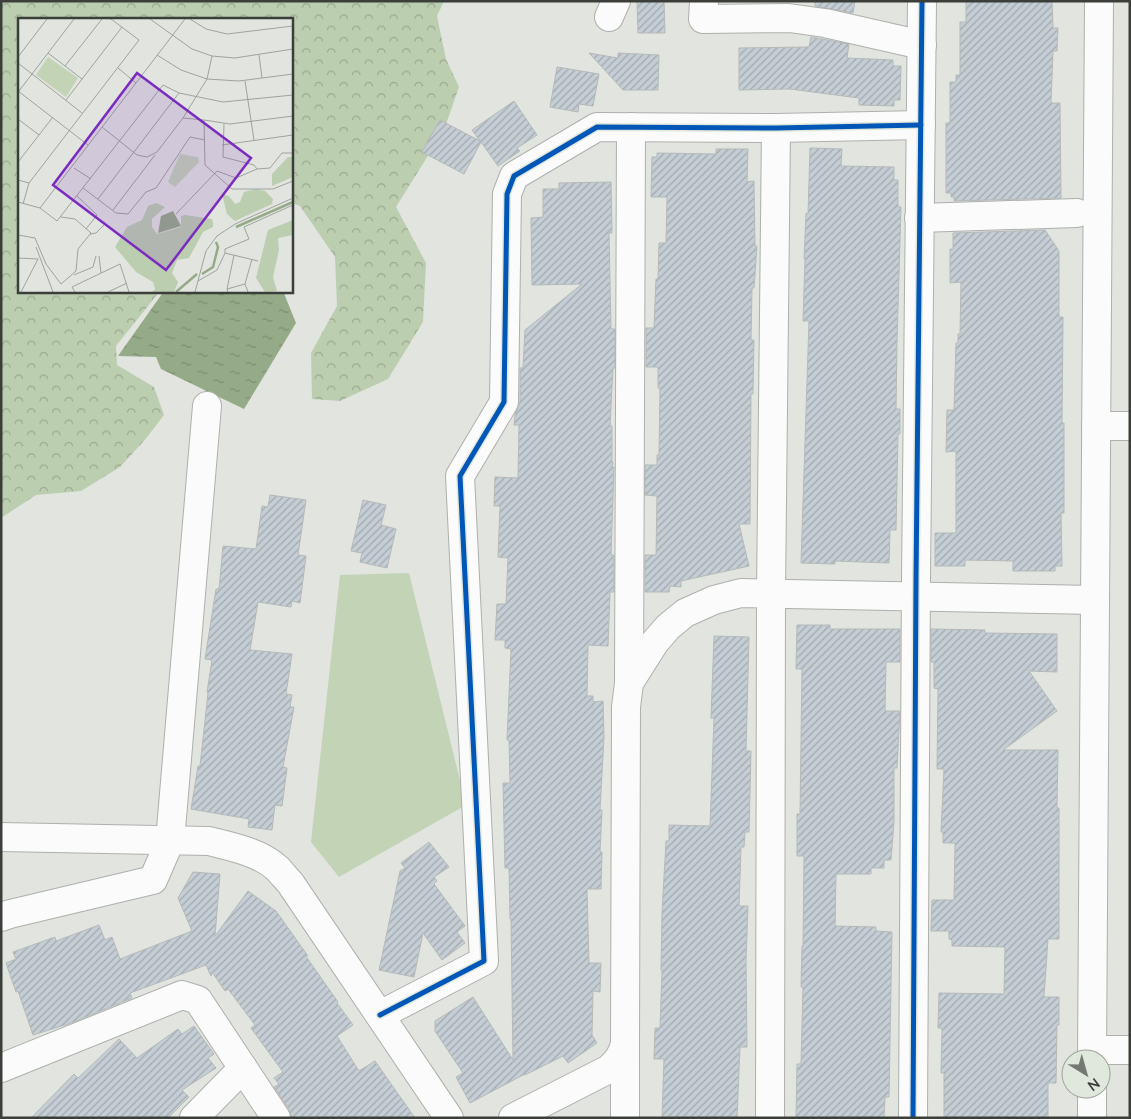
<svg xmlns="http://www.w3.org/2000/svg" width="1131" height="1119" font-family="Lato,sans-serif">
  <style>
    .forest { fill: url(#forest-crowns) }
    .park { fill: #c2d3b6 }
    .water { fill: url(#water-ripples) }
    .building { fill: url(#building-hatch); stroke: #b6b9b8 }
    .lines { fill: none; stroke-linecap: round; stroke-linejoin: round }
    .street-casing { stroke: #adb0ac; stroke-width: 30 }
    .secondary-casing { stroke: #adb0ac; stroke-width: 30 }
    .street { stroke: #fafbfa; stroke-width: 28 }
    .secondary { stroke: #fafbfa; stroke-width: 28 }
    .cycleway-casing { stroke: #e0e7dc; stroke-width: 8 }
    .cycleway { stroke: #0057b8; stroke-width: 5 }
    .inset-river { fill: none; stroke: #95ab88; stroke-width: 2.5 }
    .inset-road { fill: none; stroke: #9fa29d; stroke-width: 1 }
    .view { fill: #7b2cbf; fill-opacity: 0.15; stroke: #7b2cbf; stroke-width: 2.5 }
    .inset-edge { fill: none; stroke: #3b3e39; stroke-width: 2.5 }
  </style>
  <defs>
    <pattern id="forest-crowns" width="20" height="18" patternUnits="userSpaceOnUse" patternTransform="scale(1.25)"><rect width="20" height="18" fill="#bcceb0"/><path d="M2 6a3 3 0 1 1 6 0M12 15a3 3 0 1 1 6 0" fill="none" stroke="#9aa990"/></pattern>
    <pattern id="water-ripples" width="26" height="14" patternUnits="userSpaceOnUse" patternTransform="scale(1.25)"><rect width="26" height="14" fill="#95ab88"/><path d="M2 4q2-2 4 0t4 0M15 11q2-2 4 0t4 0" fill="none" stroke="#7b8d70"/></pattern>
    <pattern id="building-hatch" width="6" height="6" patternUnits="userSpaceOnUse" patternTransform="scale(1.25)"><rect width="6" height="6" fill="#c5ced5"/><path d="M-1 1l2-2M0 6l6-6M5 7l2-2" fill="none" stroke="#a1a9ae"/></pattern>
  </defs>
  <rect width="100%" height="100%" fill="#e1e4df"/>
  <polygon class="forest" points="1,1 444,1 437,16 446,59 459,87 444,130 396,207 426,263 423,322 388,379 340,401 312,399 311,353 337,306 335,257 300,206 291,203 291,19 19,19 19,291 160,291 116,346 117,365 154,387 164,415 144,441 120,467 81,491 36,495 1,518"/>
  <polygon class="park" points="409,573 466,805 339,877 311,842 340,575"/>
  <polygon class="water" points="164,291 283,291 296,323 244,409 161,369 156,357 118,356"/>
  <g class="building">
    <polygon points="637,1 664,1 665,33 638,33"/>
    <polygon points="815,1 855,1 853,13 815,6"/>
    <polygon points="966,1 1052,1 1053,28 1058,28 1057,51 1053,51 1051,103 1060,103 1061,198 954,201 954,197 951,197 951,193 946,193 946,123 950,123 950,82 956,82 956,75 960,75 960,22 966,22"/>
    <polygon points="811,37 849,44 847,58 893,60 893,66 901,66 900,100 894,100 894,106 859,105 859,98 790,89 739,90 739,48 809,47"/>
    <polygon points="589,53 618,58 618,53 659,55 658,90 623,90"/>
    <polygon points="557,67 599,74 593,106 579,104 578,112 550,107"/>
    <polygon points="514,101 537,135 517,148 520,151 498,166 481,142 464,174 422,152 440,120 480,141 472,130"/>
    <polygon points="810,148 842,149 841,166 894,167 894,180 898,180 898,207 901,207 897,341 896,409 900,409 900,434 898,434 896,530 890,530 889,563 835,561 835,564 801,563 809,321 803,321 805,259 804,259 806,213 808,214"/>
    <polygon points="716,149 748,149 747,182 754,181 755,246 757,246 754,288 752,288 751,340 754,340 753,394 751,394 750,524 739,524 749,566 681,581 681,587 670,586 669,592 645,592 645,555 656,555 657,496 645,495 645,465 657,465 657,455 659,455 660,388 658,388 658,367 646,367 646,328 654,328 656,279 658,279 659,243 666,243 667,197 651,197 652,157 657,157 657,153 716,154"/>
    <polygon points="611,182 612,233 609,233 611,329 615,329 615,368 613,368 610,426 612,426 612,462 613,462 612,467 614,467 611,555 614,555 614,592 610,592 608,646 588,645 587,696 593,696 593,702 603,701 604,737 600,810 602,810 600,852 602,852 601,889 587,889 589,963 601,963 600,992 593,991 592,1035 597,1043 568,1063 563,1056 525,1075 525,1074 470,1103 456,1077 463,1073 435,1031 435,1021 473,997 513,1060 511,919 510,919 509,868 505,868 503,783 510,783 509,740 507,740 511,649 505,648 505,640 495,640 497,604 506,604 508,558 498,557 500,506 494,506 495,477 518,478 519,425 514,425 515,415 520,402 520,368 523,368 525,330 582,284 532,285 531,218 543,217 543,189 559,189 559,183"/>
    <polygon points="1045,230 1059,251 1059,317 1063,317 1062,423 1064,423 1064,513 1061,513 1062,566 1055,566 1055,571 1013,571 1013,561 965,560 965,566 935,566 935,533 956,533 956,451 946,452 947,410 954,410 956,343 958,343 958,334 960,334 961,282 950,283 950,249 953,249 953,233"/>
    <polygon points="270,495 306,500 298,555 306,556 300,603 292,601 291,607 258,602 250,650 292,654 286,694 292,695 290,707 294,707 283,767 287,768 282,806 275,805 272,830 248,827 249,819 191,809 198,766 200,766 208,693 207,692 212,660 205,659 216,589 219,589 223,546 256,549 262,506 268,507"/>
    <polygon points="363,500 386,505 381,525 396,529 387,568 360,562 362,553 351,551"/>
    <polygon points="797,625 830,625 830,629 900,629 900,662 886,662 885,711 900,711 897,768 894,768 894,821 891,860 884,860 884,868 871,868 871,874 836,874 835,926 876,927 876,931 892,932 889,1097 885,1097 884,1118 796,1118 797,1064 801,1064 803,987 801,987 802,946 803,946 804,856 797,856 797,814 800,814 802,669 796,669"/>
    <polygon points="931,629 985,630 985,633 1057,634 1057,672 1029,671 1057,711 1003,750 1058,750 1057,808 1059,808 1059,939 1048,939 1044,997 1059,997 1059,1025 1057,1025 1056,1083 1048,1083 1048,1118 944,1118 944,1073 941,1073 942,1028 938,1028 939,993 1004,994 1005,947 952,946 952,940 949,939 949,931 931,931 932,900 954,900 955,843 943,843 943,832 941,832 944,769 937,769 938,689 934,688 934,662 931,662"/>
    <polygon points="714,636 749,637 746,751 751,751 749,832 745,832 744,847 741,847 739,906 748,906 746,960 747,1047 740,1047 737,1118 662,1118 664,1059 654,1059 655,1028 660,1028 662,970 661,970 662,913 666,841 669,841 669,825 710,826 714,718 711,718"/>
    <polygon points="429,842 449,867 434,877 437,881 434,884 465,926 457,932 465,943 442,960 423,933 414,977 379,970 400,871 405,868 401,863"/>
    <polygon points="193,872 220,874 215,936 248,891 276,911 308,956 305,955 338,1002 337,1003 353,1025 337,1036 359,1071 375,1061 415,1118 292,1118 289,1109 274,1087 279,1084 274,1078 283,1072 251,1028 255,1025 228,989 225,991 212,972 211,976 206,965 130,993 132,998 71,1023 33,1035 18,991 16,992 6,963 16,959 13,952 55,937 56,941 99,925 105,940 112,937 120,959 192,931 178,898"/>
    <polygon points="194,1026 214,1054 208,1058 216,1068 182,1090 189,1097 168,1118 31,1118 74,1074 78,1078 119,1039 137,1058 178,1029 182,1034"/>
  </g>
  <g class="lines">
    <defs>
      <g id="street">
        <polyline points="704,1 703,19 789,18 825,23 922,45"/>
        <polyline points="609,17 616,1"/>
        <polyline points="919,218 1077,213"/>
        <polyline points="1096,426 1130,426"/>
        <polyline points="629,683 631,127"/>
        <polyline points="1,917 10,914 153,880 170,841 207,406"/>
        <polyline points="380,1015 484,961 460,476 504,402 507,194 514,176 597,127 776,128 921,125"/>
        <polyline points="1092,1050 1130,1050"/>
        <polyline points="1,1068 182,995 198,1000 276,1118"/>
        <polyline points="194,1118 243,1068"/>
        <polyline points="625,1118 625,1044"/>
        <polyline points="770,1118 771,594 776,128"/>
        <polyline points="913,1118 916,579 922,1"/>
      </g>
      <g id="secondary">
        <path d="M1,837L209,841C232,847 260,852 278,869C282,874 287,879 291,884L449,1118"/>
        <polyline points="1092,1059 1099,1"/>
        <path d="M513,1118L609,1069C618,1061 622,1055 625,1044L626,707L629,683L655,642L668,627L685,613L714,600L741,593L1095,600"/>
        <polyline points="1092,1118 1092,1089"/>
      </g>
    </defs>
    <use href="#street" class="street-casing"/>
    <use href="#secondary" class="secondary-casing"/>
    <use href="#street" class="street"/>
    <use href="#secondary" class="secondary"/>
    <defs>
      <g id="cycleway">
        <polyline points="380,1015 484,961 460,476 504,402 507,194 514,176 597,127 776,128 921,125"/>
        <polyline points="913,1118 916,579 922,1"/>
      </g>
    </defs>
    <use href="#cycleway" class="cycleway-casing"/>
    <use href="#cycleway" class="cycleway"/>
  </g>
  <g transform="translate(18 18)">
    <rect width="275" height="275" fill="#e1e4df"/>
    <path d="M270,139H275V159L254,168V156ZM238,171L247,173L255,181L254,186L217,203L209,196L204,176L211,178L217,186L222,184L226,174ZM138,185L147,189L134,201V209L139,216L163,209V198L167,197L194,201L195,205V209L185,214L171,240L159,242L154,255L160,264L156,274H134L137,271L135,264L118,254L97,229L109,209L124,202L130,188ZM275,202V217L260,220L261,232L255,259L259,273L247,274L238,260L250,212Z" fill="#bcceb0"/>
    <path d="M30,39L60,60L48,79L18,57ZM162,136L180,139L181,144L157,169L150,164Z" fill="#c2d3b6"/>
    <path d="M155,193L163,208L140,215L143,198Z" fill="#95ab88"/>
    <path class="inset-river" d="M218,209L275,184M184,256L195,249L200,229L198,224M158,274L179,256"/>
    <path class="inset-road" d="M132,1L174,31L194,38L217,40L275,31M172,1L188,11L209,16L275,8M30,35L64,61M139,37L163,52L189,61L221,63L275,56M241,37L244,60M0,39L29,1M0,45L64,95M47,48L84,1M100,50L118,65M227,63L236,122M0,73L70,127M1,73L56,1M48,82L104,9M165,100L189,61L194,38M0,101L21,117M186,102L212,106L275,98M206,106L205,139L236,147L239,151M84,109L119,137L129,139L139,134L165,100L186,102L187,147L214,171H255L275,163M204,127L275,117M0,144L35,99M56,150L73,161M0,162L11,165L121,22L93,1M65,170L98,195L110,196L128,174L138,170L172,119L187,122M59,178L79,197L68,211M80,181L161,75M0,184L22,190L39,203L145,67L161,75L205,84L275,77M5,186L11,165M22,190L167,1M95,192L137,137M158,196L199,153L218,160L239,151L252,150L264,135H275M72,216L78,215L88,205M0,217L17,220L28,246L43,266L58,253L60,231L73,215L57,201L43,199M18,229L35,274M81,238L83,255M0,240L20,241L3,274M240,243L207,235V231L231,221L226,209L275,187M56,257L75,249L78,238M180,263L199,252L207,235M227,266L234,241M209,271L216,237M57,274L54,269L102,246L111,274M90,274L109,265M177,274L188,233L199,218L217,206L275,180M210,274L209,271L227,266L230,274"/>
    <path class="view" d="M119,55L233,140L148,252L35,167Z"/>
    <rect width="275" height="275" class="inset-edge"/>
  </g>
  <rect width="1131" height="1119" fill="none" stroke="#3b3e39" stroke-width="5"/>
  <g transform="translate(1086 1074) rotate(143)"><circle r="24" fill="#e0e7dc" stroke="#9ea39b"/>
  <path d="M0-4L9 19L0 12L-9 19Z" fill="#757873"/>
  <text y="-8" font-size="14" font-weight="bold" text-anchor="middle" fill="#3b3e39">N</text>
  </g>
</svg>
